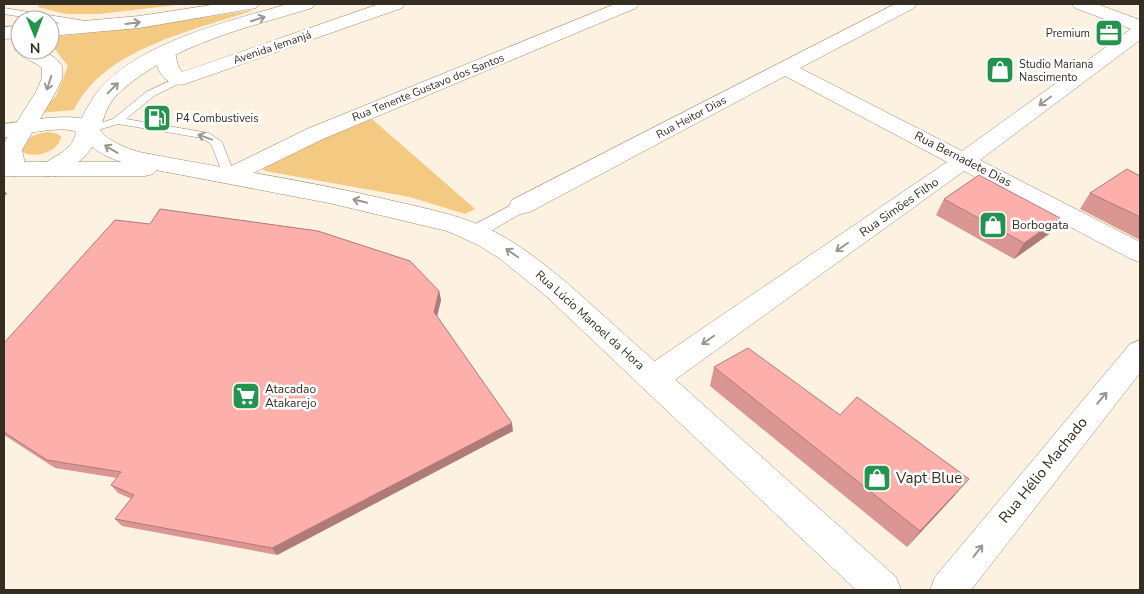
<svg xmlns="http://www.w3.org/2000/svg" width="1144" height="594" font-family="'Nunito Sans',sans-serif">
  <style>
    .green { fill: #f4ca82 }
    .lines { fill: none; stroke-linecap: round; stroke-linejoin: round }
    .service-casing { stroke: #9b8b70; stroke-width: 1 }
    .pedestrian-casing { stroke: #9b8b70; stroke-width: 1 }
    .minor-casing { stroke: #9b8b70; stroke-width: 1 }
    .tertiary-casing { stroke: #9b8b70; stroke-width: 1 }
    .primary-casing { stroke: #9b8b70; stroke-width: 1 }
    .service { fill: #fff; fill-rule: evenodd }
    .pedestrian { fill: #fff; fill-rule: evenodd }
    .minor { fill: #fff; fill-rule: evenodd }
    .tertiary { fill: #fff; fill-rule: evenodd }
    .primary { fill: #fff; fill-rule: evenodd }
    .wall { fill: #d99693 }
    .shaded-wall { fill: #b07a78 }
    .building { fill: #fcafab; stroke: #b07a78 }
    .oneway { stroke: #9a9690 }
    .labels { text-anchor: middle; stroke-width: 5; stroke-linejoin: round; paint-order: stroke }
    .far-poi-label { font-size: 11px; fill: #342d22; stroke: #fff; text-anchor: start }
    .far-street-label { font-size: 11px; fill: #342d22; stroke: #fff }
    .street-label { font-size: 12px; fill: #342d22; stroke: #fff }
    .poi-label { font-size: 12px; fill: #342d22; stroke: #fff; text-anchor: start }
    .near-street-label { font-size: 15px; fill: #342d22; stroke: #fff }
    .near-poi-label { font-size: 15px; fill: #342d22; stroke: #fff; text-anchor: start }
  </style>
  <rect width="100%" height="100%" fill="#fdf2e1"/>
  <g class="green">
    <polygon points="39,4 185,4 99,14 66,14 38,7"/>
    <path d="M254,10C193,31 104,48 74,110L39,113L56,96L68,66L54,48L50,47V37L119,30Z"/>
    <polygon points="372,119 475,209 465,214 410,197 265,171 260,166 276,157"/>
    <path d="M49,132L58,134L61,137C59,152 33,160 21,151C26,137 34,134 49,132Z"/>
  </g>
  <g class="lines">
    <defs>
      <g id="service">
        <polygon points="4,8 92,22 97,25 92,28 4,14"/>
        <polygon points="178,77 183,80 182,82 154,96 126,119 209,133 222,142 235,176 233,179 225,179 211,144 202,138 118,124 88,133 83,130 84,128 113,119 146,92"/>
      </g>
      <polygon id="pedestrian" points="521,200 527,202 530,206 527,210 482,236 475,238 468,236 466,232 468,228"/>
      <g id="minor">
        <path d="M379,4H405L402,8L185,84C166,89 149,64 159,49L166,47L173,49C178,57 175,64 182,72Z"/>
        <polygon points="615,4 639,4 636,8 323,139 237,181 229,183 221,181 217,176 221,171 307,129"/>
        <polygon points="895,4 917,4 914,8 800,68 962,151 1131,29 1075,8 1072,4 1097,4 1140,20 1140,40 980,160 1140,242 1140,262 1131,259 964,171 665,387 654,390 643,387 639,378 643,369 947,162 785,76 530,212 521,214 512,212 509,206 512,200"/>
        <polygon points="1140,340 1140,373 971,590 930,590 935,577 1130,344"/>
      </g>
      <path id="tertiary" d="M47,118C62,117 85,115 97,125C100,128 101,132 104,135C114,143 126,148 139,152C221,168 304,180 385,199C418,207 453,213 484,227C515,240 540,261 566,282L896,577L901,590H856L546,296L499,258L478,245L447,231L329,203L156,170L153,174L145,176H4V162H122C109,158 97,152 88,143C85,141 83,137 80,134C68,123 20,135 4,138V124Z"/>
      <g id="primary">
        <polygon points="218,4 259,4 256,8 250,9 139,28 50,36 50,24 139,16"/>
        <path d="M288,4H315L312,8C246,28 172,44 119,93C105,105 103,124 96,140C90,153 79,163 67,170C59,176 53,178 43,175L39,170C47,158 63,155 71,144C75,139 75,135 77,130C82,116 90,101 99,90C139,42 230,21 288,4Z"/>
        <polygon points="20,26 20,38 4,39 4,27"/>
        <path d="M20,45V50C37,50 51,50 62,66V78L57,90L22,150L26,169L22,174L14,176L6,174L4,171V143L37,90L42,78V68C34,61 21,58 15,50Z"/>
      </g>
    </defs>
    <use href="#service" class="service-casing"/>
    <use href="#pedestrian" class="pedestrian-casing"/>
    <use href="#minor" class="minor-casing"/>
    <use href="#tertiary" class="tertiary-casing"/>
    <use href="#primary" class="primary-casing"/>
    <use href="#service" class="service"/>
    <use href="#pedestrian" class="pedestrian"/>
    <use href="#minor" class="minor"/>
    <use href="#tertiary" class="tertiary"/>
    <use href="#primary" class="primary"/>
  </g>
  <g class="wall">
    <polygon points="1140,176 1140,240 1080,209 1090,193"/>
    <polygon points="944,199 1049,234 1014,259 936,215"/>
    <polygon points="439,291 441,300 437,316 513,431 277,555 122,526 115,519 132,499 118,493 111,485 117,478 55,468 4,435 4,343"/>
    <polygon points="714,367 840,415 955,495 907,547 710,386"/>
  </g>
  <g class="shaded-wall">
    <polygon points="4,190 7,194 4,196"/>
    <polygon points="1060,218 1049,234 1014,259 1024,243"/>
    <polygon points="439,291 441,300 436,321 434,312"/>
    <polygon points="512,423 513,431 277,555 272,548"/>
    <polygon points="969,479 955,495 907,547 920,531"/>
  </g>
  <g class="building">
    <polygon points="1127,169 1140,176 1140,217 1090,193"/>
    <polygon points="979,175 1060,218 1024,243 944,199"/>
    <polygon points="160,209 318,231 410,261 439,291 434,312 512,423 272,548 115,519 134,495 111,485 121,472 47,460 4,432 4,343 115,220 150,224"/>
    <polygon points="748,348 840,415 857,397 969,479 920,531 714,367"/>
  </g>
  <defs><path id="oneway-shaft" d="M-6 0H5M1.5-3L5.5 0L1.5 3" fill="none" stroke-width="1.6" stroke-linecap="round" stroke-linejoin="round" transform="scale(1.25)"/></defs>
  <g class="oneway">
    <use href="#oneway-shaft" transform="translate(258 19) rotate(-18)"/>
    <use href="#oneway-shaft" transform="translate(133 23) rotate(-7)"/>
    <use href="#oneway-shaft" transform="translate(49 83) rotate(108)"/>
    <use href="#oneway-shaft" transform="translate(113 88) rotate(-45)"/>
    <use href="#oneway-shaft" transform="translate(1045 101) rotate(143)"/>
    <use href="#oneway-shaft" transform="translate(205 137) rotate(-160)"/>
    <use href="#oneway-shaft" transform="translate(111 149) rotate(-149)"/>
    <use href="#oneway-shaft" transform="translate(360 201) rotate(-167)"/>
    <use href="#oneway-shaft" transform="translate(842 247) rotate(145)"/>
    <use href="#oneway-shaft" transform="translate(512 253) rotate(-145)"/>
    <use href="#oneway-shaft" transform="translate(708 340) rotate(145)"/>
    <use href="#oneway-shaft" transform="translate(1102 398) rotate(-50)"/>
    <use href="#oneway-shaft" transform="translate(978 551) rotate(-52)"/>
  </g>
  <defs>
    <symbol id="office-square" viewBox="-11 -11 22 22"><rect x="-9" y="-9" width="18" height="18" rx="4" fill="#23944e" stroke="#fff"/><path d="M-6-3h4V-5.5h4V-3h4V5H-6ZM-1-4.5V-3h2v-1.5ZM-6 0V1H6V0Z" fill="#fff"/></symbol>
    <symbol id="shop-square" viewBox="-11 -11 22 22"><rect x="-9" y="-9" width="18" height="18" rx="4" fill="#23944e" stroke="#fff"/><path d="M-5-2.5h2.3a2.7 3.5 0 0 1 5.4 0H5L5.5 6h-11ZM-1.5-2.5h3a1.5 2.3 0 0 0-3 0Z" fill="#fff"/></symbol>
    <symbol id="fuel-square" viewBox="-11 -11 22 22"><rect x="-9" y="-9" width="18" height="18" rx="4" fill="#23944e" stroke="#fff"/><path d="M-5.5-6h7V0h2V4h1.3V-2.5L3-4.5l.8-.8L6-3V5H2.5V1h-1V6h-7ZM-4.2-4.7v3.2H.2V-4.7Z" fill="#fff"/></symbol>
    <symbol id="supermarket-square" viewBox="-11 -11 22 22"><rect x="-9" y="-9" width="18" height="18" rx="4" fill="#23944e" stroke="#fff"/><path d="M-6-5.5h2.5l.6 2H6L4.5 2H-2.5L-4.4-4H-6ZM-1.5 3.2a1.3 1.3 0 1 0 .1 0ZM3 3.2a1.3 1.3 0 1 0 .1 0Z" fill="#fff"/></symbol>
  </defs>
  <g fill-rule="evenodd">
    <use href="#office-square" x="1093" y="17" width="32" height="32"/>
    <use href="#shop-square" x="984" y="54" width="32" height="32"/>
    <use href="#fuel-square" x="141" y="102" width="32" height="32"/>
    <use href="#shop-square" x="977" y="209" width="32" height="32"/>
    <use href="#supermarket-square" x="230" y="380" width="32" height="32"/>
    <use href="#shop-square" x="861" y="462" width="32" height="32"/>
  </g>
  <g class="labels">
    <g class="far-poi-label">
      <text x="1090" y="37" text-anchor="end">Premium</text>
      <text x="1019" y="68">Studio Mariana<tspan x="1019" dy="13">Nascimento</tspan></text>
      <text x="176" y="122">P4 Combustiveis</text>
    </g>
    <g class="far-street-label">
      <text transform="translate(272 47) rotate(-19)" y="4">Avenida Iemanjá</text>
      <text transform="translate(428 87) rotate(-22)" y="4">Rua Tenente Gustavo dos Santos</text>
      <text transform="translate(691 117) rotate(-28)" y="4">Rua Heitor Dias</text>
    </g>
    <g class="street-label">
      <text transform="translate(963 159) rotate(27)" y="4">Rua Bernadete Dias</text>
      <text transform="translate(899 207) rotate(-35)" y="4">Rua Simões Filho</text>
      <text transform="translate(590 320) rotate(42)" y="4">Rua Lúcio Manoel da Hora</text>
    </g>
    <g class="poi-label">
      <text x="1012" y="229">Borbogata</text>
      <text x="265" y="393">Atacadao<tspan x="265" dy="14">Atakarejo</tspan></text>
    </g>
    <g class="near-street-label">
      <text transform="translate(1043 470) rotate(-51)" y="5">Rua Hélio Machado</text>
    </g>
    <g class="near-poi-label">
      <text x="896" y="483">Vapt Blue</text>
    </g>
  </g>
  <rect width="1144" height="594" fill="none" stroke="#342d22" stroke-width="10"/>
  <g transform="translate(35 35) rotate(179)"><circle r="24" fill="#ffffff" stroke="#aeaba7"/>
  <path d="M0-4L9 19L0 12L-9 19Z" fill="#23944e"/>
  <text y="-8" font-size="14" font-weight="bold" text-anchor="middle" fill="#342d22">N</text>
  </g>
</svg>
